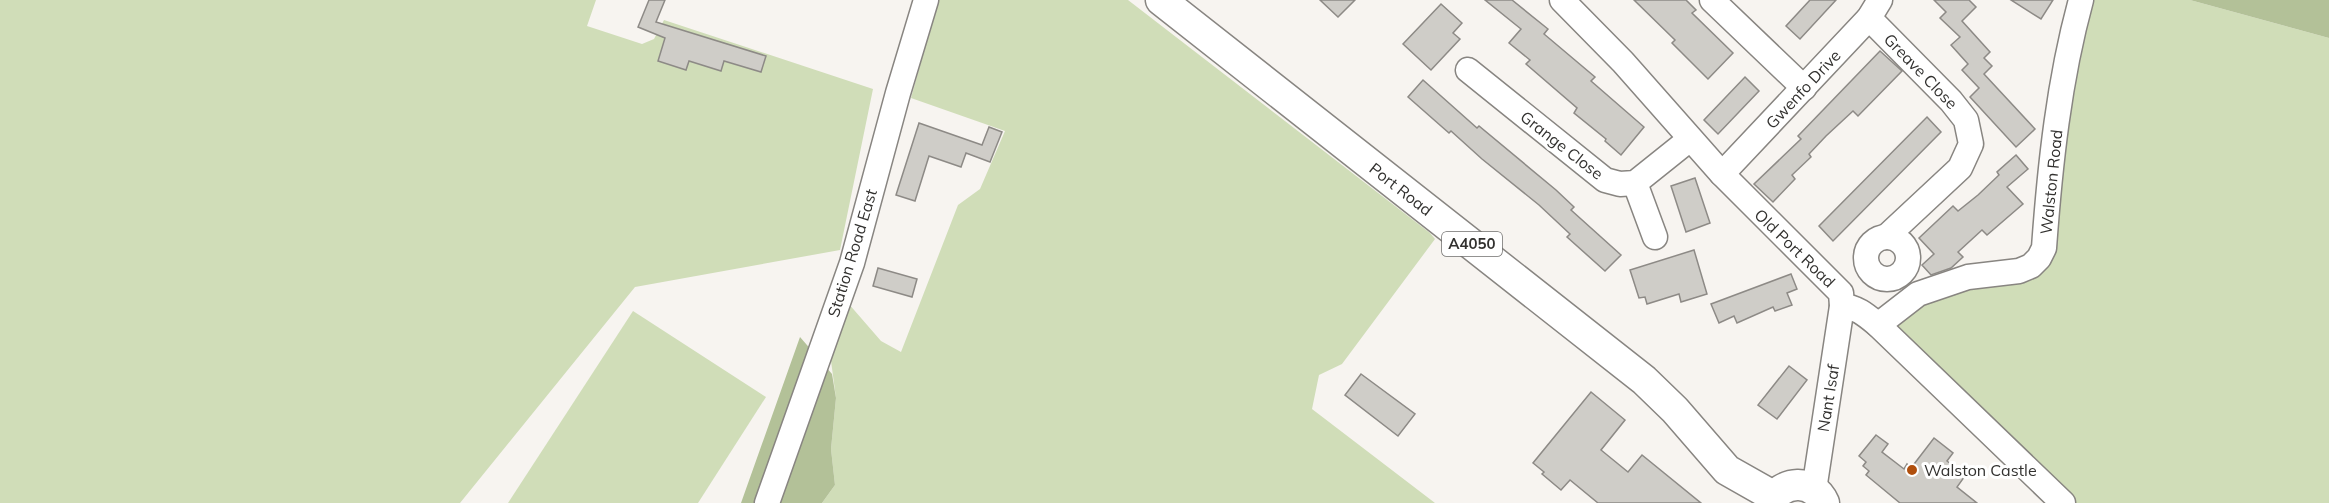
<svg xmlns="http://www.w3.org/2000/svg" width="2329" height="503" font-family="Mulish,sans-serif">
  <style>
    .green { fill: #d0ddb8 }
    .forest { fill: #b3c198 }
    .building { fill: #cfcdc8; stroke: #8d8a86; stroke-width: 1.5 }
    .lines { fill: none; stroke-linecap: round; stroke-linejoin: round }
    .minor-casing { stroke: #888581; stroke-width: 27 }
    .major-casing { stroke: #888581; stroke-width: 33 }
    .minor { stroke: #fff; stroke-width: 24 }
    .major { stroke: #fff; stroke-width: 30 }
    .poi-dot { fill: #b04f0d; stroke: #fff; stroke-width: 2 }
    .labels { text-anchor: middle; stroke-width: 6; stroke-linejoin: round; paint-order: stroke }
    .shield { fill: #fff; stroke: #706f6d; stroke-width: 1.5 }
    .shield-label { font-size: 15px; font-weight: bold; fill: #32312f }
    .street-label { font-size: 16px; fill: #32312f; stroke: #fff }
    .poi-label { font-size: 16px; fill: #32312f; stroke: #fff; text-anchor: start }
  </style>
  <rect width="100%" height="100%" fill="#f7f4f0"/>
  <g class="green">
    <polygon points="0,0 596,0 587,26 642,44 654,39 664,20 873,89 840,250 635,287 460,503 0,503"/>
    <polygon points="938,0 1128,0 1430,233 1435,239 1342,364 1319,375 1312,409 1435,503 822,503 835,485 831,449 836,398 829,346 848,303 881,341 901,352 958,205 980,189 1005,131 911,98"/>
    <polygon points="2091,0 2190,0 2329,38 2329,503 2074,503 1897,328 1899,318 1923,300 2026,274 2055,159"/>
    <polygon points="633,311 766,397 698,503 508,503"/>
  </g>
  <g class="forest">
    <polygon points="2190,0 2329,0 2329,38"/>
    <polygon points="800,337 832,374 836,398 831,449 835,485 822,503 741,503"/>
  </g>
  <g class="building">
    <polygon points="649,0 665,0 656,22 766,56 761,72 724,61 721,71 689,61 686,70 658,61 665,38 638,27"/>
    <polygon points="1320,0 1355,0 1338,17"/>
    <polygon points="1485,0 1512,0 1548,29 1544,34 1595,77 1591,81 1644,127 1621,155 1605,141 1606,139 1574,113 1577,108 1526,64 1530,60 1509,43 1521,29"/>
    <polygon points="1634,0 1686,0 1696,10 1692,13 1733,53 1708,79 1672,43 1675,40"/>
    <polygon points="1810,0 1836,0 1800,39 1786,26"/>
    <polygon points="1934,0 1969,0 1976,7 1962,21 1990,52 1984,58 1992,66 1984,74 2035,129 2016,147 1970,97 1979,88 1962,70 1968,64 1951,45 1960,37 1940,18 1946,12"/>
    <polygon points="2011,0 2053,0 2041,19"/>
    <polygon points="1441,4 1462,23 1453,33 1460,39 1431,70 1403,44"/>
    <polygon points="1880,51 1902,71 1858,116 1853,111 1826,136 1809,154 1811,157 1792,175 1795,179 1773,202 1754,184 1801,139 1798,136"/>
    <polygon points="1745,77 1759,91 1718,134 1704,120"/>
    <polygon points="1423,80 1477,128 1479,126 1556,190 1574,207 1571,210 1621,255 1605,271 1567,237 1570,234 1539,205 1482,159 1451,131 1449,133 1408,97"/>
    <polygon points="1927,117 1941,132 1833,241 1819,226"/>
    <polygon points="919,123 982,145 989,127 1002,132 990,162 966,153 961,167 929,156 915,201 896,195"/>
    <polygon points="2016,155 2028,169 2007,187 2023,204 1987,235 1982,230 1958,252 1963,257 1951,268 1931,275 1922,265 1934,254 1919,238 1953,206 1958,211 1978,195 1999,175 1997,172"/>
    <polygon points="1695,178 1710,223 1686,232 1671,186"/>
    <polygon points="1694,250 1707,294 1681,302 1679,294 1647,304 1645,297 1639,298 1630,270"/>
    <polygon points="878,268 917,279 912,297 873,286"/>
    <polygon points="1791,274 1797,289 1787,293 1792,305 1775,311 1773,307 1737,323 1734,316 1719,323 1711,304"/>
    <polygon points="1789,366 1807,380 1777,419 1758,405"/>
    <polygon points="1361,374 1415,414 1398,436 1345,395"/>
    <polygon points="1591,392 1625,420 1601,450 1628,472 1642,455 1701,503 1598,503 1570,480 1561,490 1542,474 1544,472 1533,463"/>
    <polygon points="1876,435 1888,444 1882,452 1904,469 1907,464 1911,468 1934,438 1953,453 1947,461 1965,476 1957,487 1977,503 1900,503 1866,475 1869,471 1863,466 1866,462 1859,456"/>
  </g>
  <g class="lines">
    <defs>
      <g id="minor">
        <polyline points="1562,0 1623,62 1722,174 1841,293 1842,306 1814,490"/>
        <polyline points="1712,0 1804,88"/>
        <polyline points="1869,18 1951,101 1966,120 1971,144 1960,168 1886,237"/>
        <polyline points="1468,70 1605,180 1620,184 1635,183 1690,139"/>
        <polyline points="1722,174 1869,18 1880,0"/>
        <polyline points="1635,183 1655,237"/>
        <circle cx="1887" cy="258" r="21"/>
        <path d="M1842,306C1857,307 1866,315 1878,325L2063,503"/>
        <path d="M1878,325L1918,294L1968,277L2019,271L2031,266L2039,258L2044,248C2050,165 2059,80 2081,0"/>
        <polyline points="767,503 852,263 898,93 926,0"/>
      </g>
      <g id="major">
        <polyline points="1161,0 1644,380 1675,410 1727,470 1773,496"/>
        <path d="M1770,503C1782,480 1813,478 1824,503"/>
      </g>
    </defs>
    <use href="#minor" class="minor-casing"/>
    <use href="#major" class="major-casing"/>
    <use href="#minor" class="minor"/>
    <use href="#major" class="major"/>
  </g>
  <circle class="poi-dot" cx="1912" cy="470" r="6"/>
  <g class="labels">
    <rect class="shield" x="1442" y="232" width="60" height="24" rx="4.5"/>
    <g class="shield-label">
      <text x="1472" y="249">A4050</text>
    </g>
    <g class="street-label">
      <text transform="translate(1921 71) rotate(46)" y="6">Greave Close</text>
      <text transform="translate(1803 89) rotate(-47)" y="6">Gwenfo Drive</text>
      <text transform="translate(1562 145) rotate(38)" y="6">Grange Close</text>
      <text transform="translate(2051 182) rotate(-84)" y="6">Walston Road</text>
      <text transform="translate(1401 189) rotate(38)" y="6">Port Road</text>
      <text transform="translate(1795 248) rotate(44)" y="6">Old Port Road</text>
      <text transform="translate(852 253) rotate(-73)" y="6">Station Road East</text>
      <text transform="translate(1828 398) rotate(-81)" y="6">Nant Isaf</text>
    </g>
    <g class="poi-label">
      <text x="1924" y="476">Walston Castle</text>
    </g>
  </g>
</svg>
